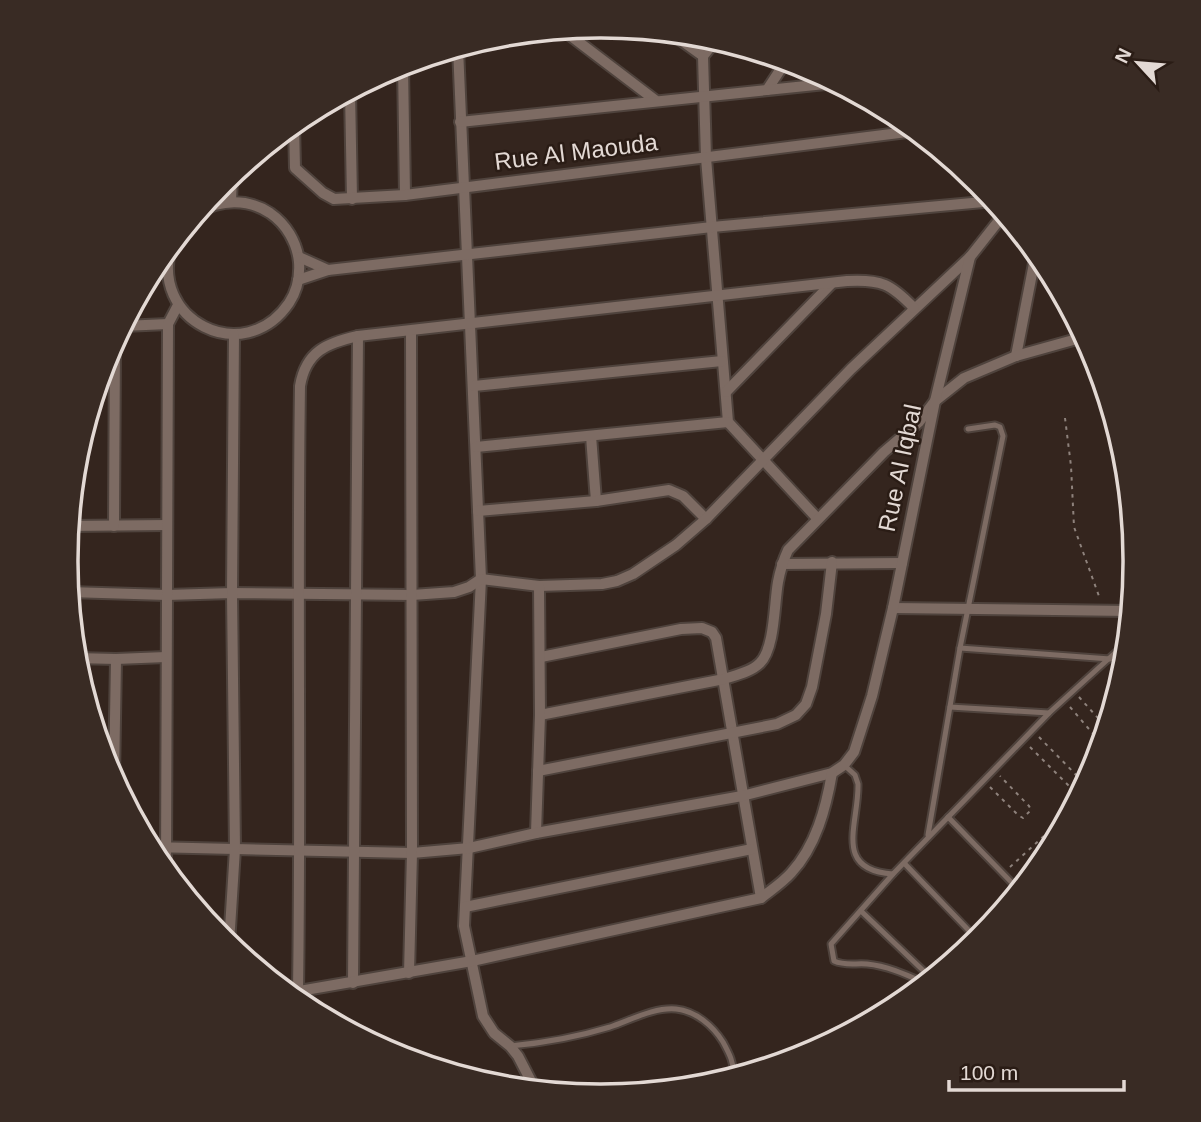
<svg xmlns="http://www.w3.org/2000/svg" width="1201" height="1122" font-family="Arial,sans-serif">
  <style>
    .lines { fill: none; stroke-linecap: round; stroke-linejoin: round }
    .service-casing { stroke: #4f433d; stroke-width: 9 }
    .minor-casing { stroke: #4f433d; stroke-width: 14 }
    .path { stroke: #8e827c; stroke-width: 2; stroke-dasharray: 3.5 5; stroke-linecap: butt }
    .service { stroke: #7d6b63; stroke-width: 5 }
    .minor { stroke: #7d6b63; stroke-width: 10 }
    .labels { text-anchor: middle; stroke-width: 5; stroke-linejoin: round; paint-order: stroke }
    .street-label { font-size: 24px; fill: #e3d9d4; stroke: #2a1c15 }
    .rim { fill: none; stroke: #e3d9d4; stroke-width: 3.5 }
  </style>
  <rect width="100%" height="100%" fill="#34251e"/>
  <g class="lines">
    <defs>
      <g id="service">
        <polyline points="960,648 1110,659"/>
        <polyline points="950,707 1049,713"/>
        <path d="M844,765L855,775L858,784C859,824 832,870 893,874L1049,713L1127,642"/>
        <polyline points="948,817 1019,890"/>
        <polyline points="928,835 960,648 1003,436 1000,427 995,425 968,429"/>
        <polyline points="904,863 978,940"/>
        <path d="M893,874L831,944L834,961C845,966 856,963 867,964C888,966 907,975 925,983"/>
        <polyline points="861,911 931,978"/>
        <path d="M510,1046C544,1043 577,1037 610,1027C631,1020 654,1007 676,1009C696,1011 713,1026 723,1042C729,1053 735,1064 733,1077"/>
      </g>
      <g id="minor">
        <polyline points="563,30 655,100"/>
        <polyline points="671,33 703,56"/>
        <polyline points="716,40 703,56 706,158 728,422 817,518"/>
        <polyline points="458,48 481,579 464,926 483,1016 494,1033 510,1046 518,1056 535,1089"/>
        <polyline points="403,65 405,195"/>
        <polyline points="767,90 786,61"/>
        <polyline points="350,91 352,199"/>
        <polyline points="460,122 835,83"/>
        <polyline points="294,124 295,168 323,193 334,199 405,195 915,131"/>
        <polyline points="231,202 232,175"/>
        <path d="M172,244C147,320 244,369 289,303C297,291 300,276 299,262C297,242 286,224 270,213C247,198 221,200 198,212"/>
        <polyline points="299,257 328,270"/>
        <polyline points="298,280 328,270 712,227 994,201"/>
        <polyline points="123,326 168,324"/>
        <polyline points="1016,356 1036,253"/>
        <polyline points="474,386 722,361"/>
        <polyline points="726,392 831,284"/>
        <polyline points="591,436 596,501"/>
        <polyline points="476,447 728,422"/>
        <polyline points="478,511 596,501 669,490 683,496 706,519"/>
        <polyline points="69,526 167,525"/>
        <polyline points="114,526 115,340"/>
        <polyline points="782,564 902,563"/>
        <polyline points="69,592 167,595 232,593 412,595 454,592 469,587 481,579 539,586 602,584 617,581 633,574 676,545 706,519 851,369 970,257"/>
        <polyline points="893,608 1130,611"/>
        <polyline points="541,657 681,629 702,628 712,632 716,638 761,898"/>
        <polyline points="75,658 116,659 166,657"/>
        <path d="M540,715L724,679C736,675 751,672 760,663C775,648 774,604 778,582C780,571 783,561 788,550L884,452L919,422L935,401L964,378L1016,356L1084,337"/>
        <polyline points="538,771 777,724 796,715 806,704 812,687 826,614 832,562"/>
        <polyline points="114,779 116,659"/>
        <polyline points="536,833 540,715 539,586"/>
        <polyline points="150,847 412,853 469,848 536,833 742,796 832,773 844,765 854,752 872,696 893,608 935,401 970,257 1004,214"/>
        <polyline points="166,870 168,324 178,305"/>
        <polyline points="465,907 752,849"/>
        <polyline points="229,944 235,849 232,593 234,334"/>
        <polyline points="409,973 412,853 411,331"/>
        <polyline points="353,983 358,336"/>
        <path d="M298,991C301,789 297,587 300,386C306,351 327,343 358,336L847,281C881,279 891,284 914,308"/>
        <path d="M288,993L472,961L761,898C771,890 782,883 791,873C816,846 826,808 832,773"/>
      </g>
    </defs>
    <use href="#service" class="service-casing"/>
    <use href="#minor" class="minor-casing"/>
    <g class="path">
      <polyline points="1065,418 1071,466 1074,527 1100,599"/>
      <polyline points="1079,697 1106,727"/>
      <polyline points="1070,707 1101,743"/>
      <polyline points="1039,737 1085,784"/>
      <polyline points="1030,747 1079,796"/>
      <polyline points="990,787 1018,815 1023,818 1031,810 1029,806 1000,776"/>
      <polyline points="1010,867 1069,813"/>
    </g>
    <use href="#service" class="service"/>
    <use href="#minor" class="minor"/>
  </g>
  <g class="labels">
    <g class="street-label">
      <text transform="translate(576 152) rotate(-7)" y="8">Rue Al Maouda</text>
      <text transform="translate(900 468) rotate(-78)" y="8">Rue Al Iqbal</text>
    </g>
  </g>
  <path d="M0 0H1201V1122H0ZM600 38H601A522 522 0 0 1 1123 560V562A522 522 0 0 1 601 1084H600A522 522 0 0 1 78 562V560A522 522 0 0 1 600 38Z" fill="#392b24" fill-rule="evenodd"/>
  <path class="rim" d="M600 38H601A522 522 0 0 1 1123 560V562A522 522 0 0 1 601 1084H600A522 522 0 0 1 78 562V560A522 522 0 0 1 600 38Z"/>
  <g transform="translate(1138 63) rotate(296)" stroke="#2a1c15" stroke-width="5" paint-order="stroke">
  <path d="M0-5L12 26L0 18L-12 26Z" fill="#e3d9d4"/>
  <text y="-10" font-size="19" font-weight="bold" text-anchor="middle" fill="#e3d9d4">N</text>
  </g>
  <path d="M949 1080v10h175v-10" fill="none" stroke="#e3d9d4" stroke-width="3.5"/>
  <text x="960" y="1080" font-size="21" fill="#e3d9d4" stroke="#2a1c15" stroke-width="5" paint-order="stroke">100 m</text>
</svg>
